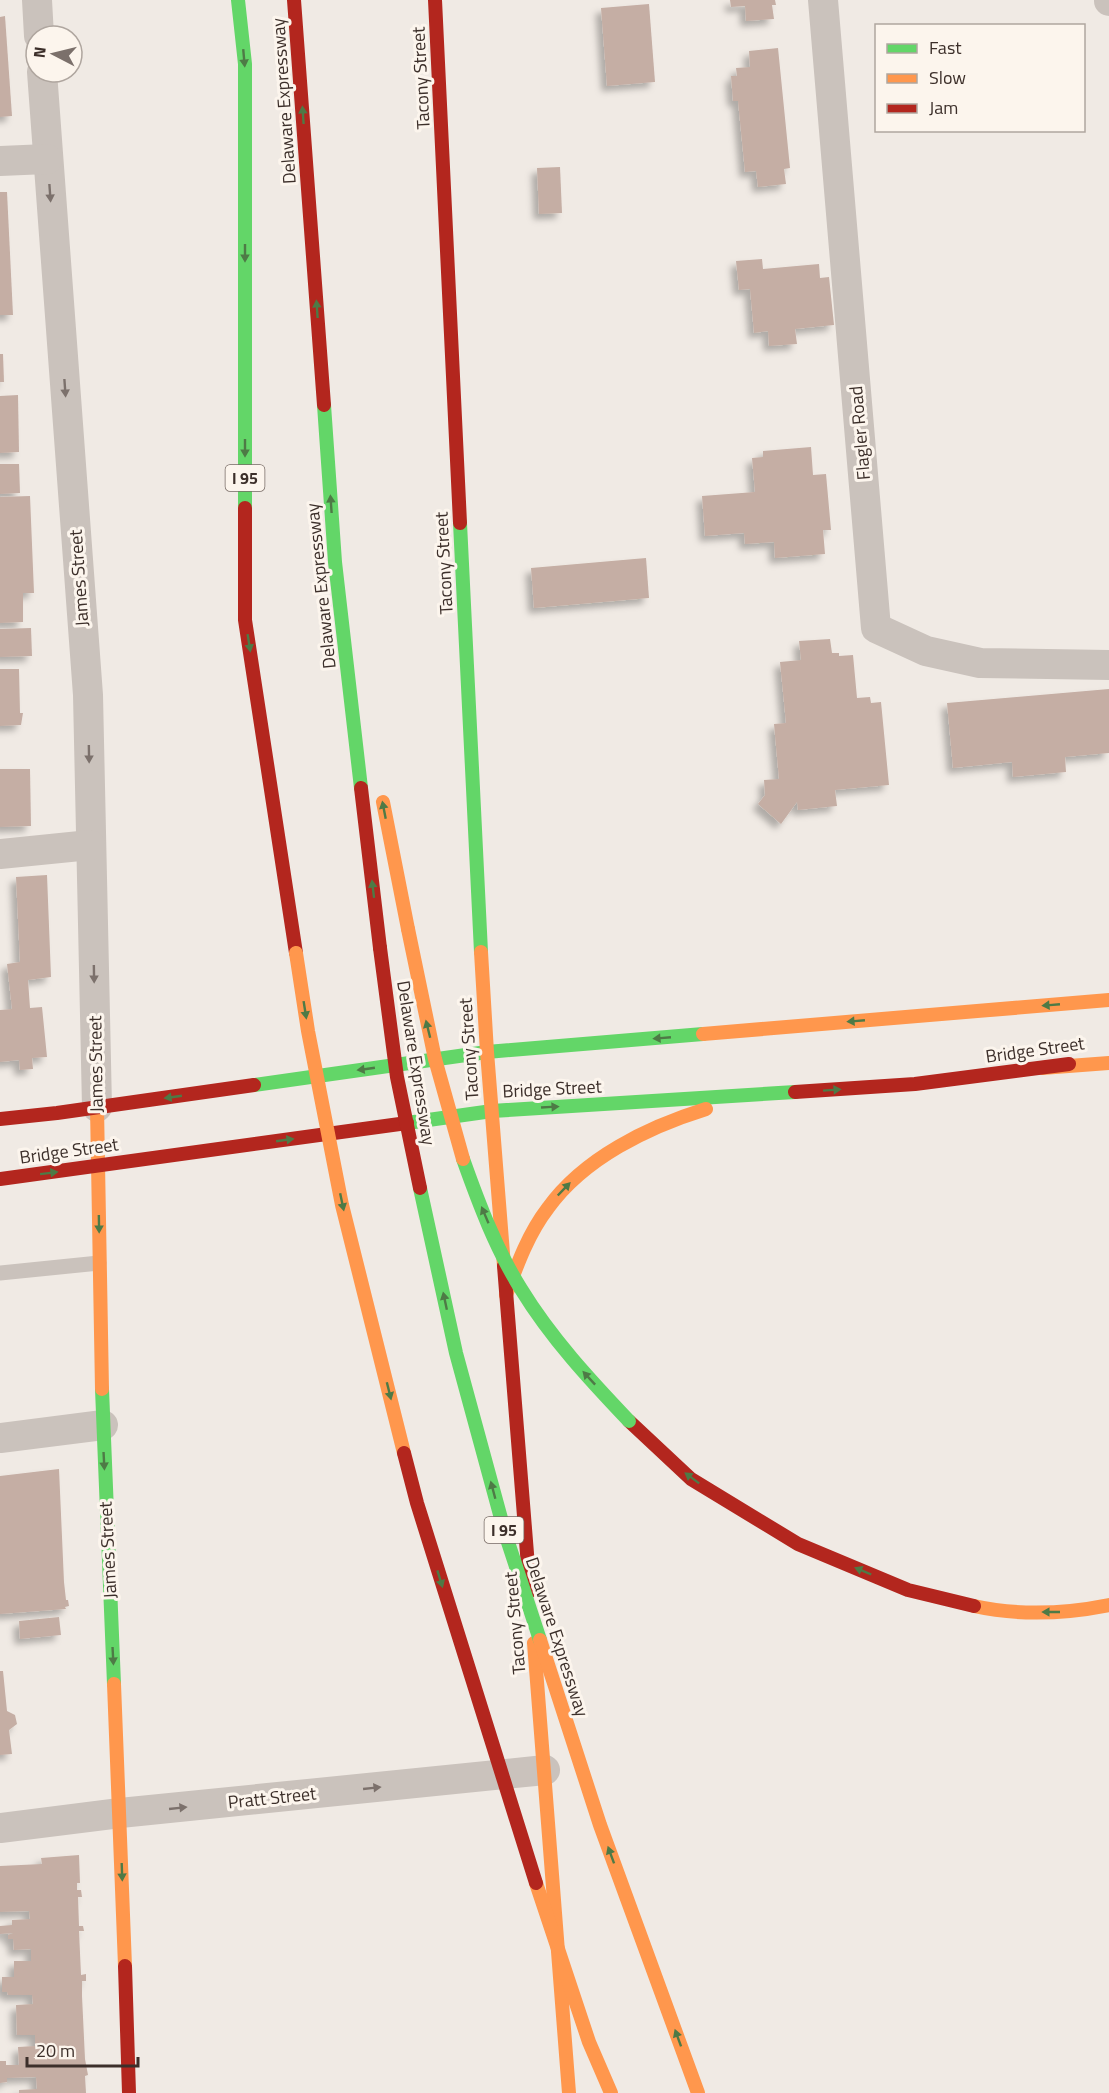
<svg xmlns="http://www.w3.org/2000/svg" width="1109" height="2093" font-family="'Titillium Web',sans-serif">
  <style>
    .building { fill: #c5aea4; filter: url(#shadow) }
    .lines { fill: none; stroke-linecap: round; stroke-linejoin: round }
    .lane { stroke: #cac2bc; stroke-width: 15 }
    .street { stroke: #cac2bc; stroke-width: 30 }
    .fast { stroke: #63d668; stroke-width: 14 }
    .slow { stroke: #ff974d; stroke-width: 14 }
    .jam { stroke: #b3261e; stroke-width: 14 }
    .fast-bridge { stroke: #63d668; stroke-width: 14 }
    .slow-bridge { stroke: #ff974d; stroke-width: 14 }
    .jam-bridge { stroke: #b3261e; stroke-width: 14 }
    .oneway { fill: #4e7a46 }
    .oneway2 { fill: #7c716c }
    .labels { text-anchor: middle; stroke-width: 6; stroke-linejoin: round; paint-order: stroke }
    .shield { fill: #fcf5ed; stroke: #766a64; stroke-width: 1.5 }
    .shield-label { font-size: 16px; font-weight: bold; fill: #3c2f2a }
    .street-label { font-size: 18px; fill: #3c2f2a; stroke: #fcf5ed }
  </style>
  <defs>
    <filter id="shadow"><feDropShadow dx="-5.5" dy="5.5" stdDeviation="3" flood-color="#0004"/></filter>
  </defs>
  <rect width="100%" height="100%" fill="#f0eae4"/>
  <g class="building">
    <polygon points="730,0 775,0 776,5 772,5 774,19 746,21 745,6 731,7"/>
    <polygon points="649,4 655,82 607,86 601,8"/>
    <polygon points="5,16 12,116 0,117 0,17"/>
    <polygon points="778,48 790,168 784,169 786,184 758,187 756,171 745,172 738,101 733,101 731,76 737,76 736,68 750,67 749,51"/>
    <polygon points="560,167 562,213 539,214 537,168"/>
    <polygon points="0,192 7,192 13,315 0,315"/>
    <polygon points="762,259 763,269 819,264 820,278 829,277 834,325 795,329 797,344 769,346 768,331 754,333 750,289 739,290 736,261"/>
    <polygon points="0,354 3,354 4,382 0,382"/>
    <polygon points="18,395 19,452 0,453 0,396"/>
    <polygon points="811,447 813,475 826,474 831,530 823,530 825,554 775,558 774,542 745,544 744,533 705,536 702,496 755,492 752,458 763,457 763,451"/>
    <polygon points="0,464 19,464 20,493 0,494"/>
    <polygon points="30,496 34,593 23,593 23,622 0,623 0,497"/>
    <polygon points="646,558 649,598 534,608 531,568"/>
    <polygon points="31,628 32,656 0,657 0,629"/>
    <polygon points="830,639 832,653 839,653 839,656 853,655 857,698 870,697 871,703 881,702 889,785 835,790 837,806 798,810 797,802 781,824 758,804 765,795 764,780 779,779 774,724 786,723 780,662 801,660 799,641"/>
    <polygon points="0,669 19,669 20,713 23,713 21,725 0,726"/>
    <polygon points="1109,689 1109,753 1065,757 1066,772 1013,777 1012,762 953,768 947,703"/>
    <polygon points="0,769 30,769 31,826 0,827"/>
    <polygon points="47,875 51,977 28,980 30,1008 42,1007 47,1057 32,1058 33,1069 20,1070 19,1060 0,1062 0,1010 12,1009 7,964 20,962 16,877"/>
    <polygon points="59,1469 64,1582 66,1600 68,1600 69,1606 65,1607 66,1609 0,1614 0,1476"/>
    <polygon points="59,1617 61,1635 20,1639 19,1621"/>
    <polygon points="0,1671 3,1671 7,1711 15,1715 17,1724 9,1730 12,1754 0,1755"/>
    <polygon points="79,1855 80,1883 77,1883 77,1890 81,1890 82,1897 78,1897 79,1926 83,1926 84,1931 79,1931 81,1975 86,1974 86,1981 82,1981 82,1996 85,2059 88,2075 85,2076 86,2093 19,2093 19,2090 37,2089 36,2077 7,2078 7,2082 0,2083 0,2061 6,2061 6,2065 19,2065 18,2047 35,2046 35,2035 17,2035 16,2005 33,2004 32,1995 8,1995 7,1992 2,1992 2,1977 14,1977 14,1961 31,1961 31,1949 14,1950 13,1939 8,1939 8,1935 13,1933 0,1934 0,1926 12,1925 12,1920 30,1919 29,1911 0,1912 0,1866 42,1864 41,1858"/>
  </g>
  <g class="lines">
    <polyline class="lane" points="0,1273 99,1263"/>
    <g class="street">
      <polyline points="37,0 39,36"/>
      <polyline points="823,0 876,628 926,651 980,663 1109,665"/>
      <polyline points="1109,0 1109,1"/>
      <polyline points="42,72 88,695 97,1107"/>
      <polyline points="0,161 47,159"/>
      <polyline points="0,854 90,845"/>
      <polyline points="0,1438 103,1425"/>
      <polyline points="0,1828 120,1813 545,1770"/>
    </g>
    <g class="fast">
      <polyline points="238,0 245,64 245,508"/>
      <polyline points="324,405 335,562 361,788"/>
      <polyline points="460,523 481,952"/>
      <polyline points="254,1085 487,1052 703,1034"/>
      <polyline points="407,1123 492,1111 795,1092"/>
      <polyline points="102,1389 114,1684"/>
    </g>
    <g class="slow">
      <polyline points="383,802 408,929"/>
      <polyline points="481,952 487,1052 504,1266"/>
      <polyline points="703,1034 1109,1000"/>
      <polyline points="1042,1068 1109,1063"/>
      <polyline points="97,1107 102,1389"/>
      <path d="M506,1295C517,1265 528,1234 548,1208C584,1158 648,1127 706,1109"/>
      <path d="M974,1606C1019,1616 1064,1614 1109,1605"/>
      <polyline points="534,1643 569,2093"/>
      <polyline points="114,1684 125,1966"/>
    </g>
    <g class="jam">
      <polyline points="294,0 324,405"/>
      <polyline points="435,0 460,523"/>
      <polyline points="245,508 245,620 296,953"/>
      <polyline points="361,788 380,948"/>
      <polyline points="795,1092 915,1084 1069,1064"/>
      <polyline points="0,1119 57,1113 254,1085"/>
      <polyline points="0,1179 407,1123"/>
      <polyline points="504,1266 530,1591"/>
      <polyline points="629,1421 691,1479 798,1544 908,1590 974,1606"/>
      <polyline points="125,1966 129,2093"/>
    </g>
    <g class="fast-bridge">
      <path d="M463,1159C479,1204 496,1249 521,1289C551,1338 590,1380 629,1421"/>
      <polyline points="420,1188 456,1353 505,1533 540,1640"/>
    </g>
    <g class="slow-bridge">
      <polyline points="408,929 435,1059 463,1159"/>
      <polyline points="296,953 308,1031 342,1205 404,1453"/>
      <polyline points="540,1640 600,1825 698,2093"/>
      <polyline points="536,1883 589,2042 611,2093"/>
    </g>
    <g class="jam-bridge">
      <polyline points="380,948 397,1077 420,1188"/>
      <polyline points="404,1453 417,1503 536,1883"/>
    </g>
  </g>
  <defs><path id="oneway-solid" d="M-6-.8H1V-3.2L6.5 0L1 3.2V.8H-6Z" transform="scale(1.5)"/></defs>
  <g class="oneway">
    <use href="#oneway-solid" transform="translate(244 58) rotate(85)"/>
    <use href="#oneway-solid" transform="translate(303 115) rotate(-94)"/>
    <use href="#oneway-solid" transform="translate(245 253) rotate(90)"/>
    <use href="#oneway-solid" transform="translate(317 309) rotate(-94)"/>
    <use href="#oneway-solid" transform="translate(245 448) rotate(90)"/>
    <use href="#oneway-solid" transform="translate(331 504) rotate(-94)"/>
    <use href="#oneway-solid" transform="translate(249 643) rotate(81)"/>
    <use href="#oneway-solid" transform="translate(384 810) rotate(-101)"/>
    <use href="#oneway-solid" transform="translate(373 889) rotate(-97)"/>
    <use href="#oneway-solid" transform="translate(1051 1005) rotate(175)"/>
    <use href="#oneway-solid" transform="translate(305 1010) rotate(81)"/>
    <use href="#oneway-solid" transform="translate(856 1021) rotate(175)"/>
    <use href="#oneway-solid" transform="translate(428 1029) rotate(-104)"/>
    <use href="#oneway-solid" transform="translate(662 1038) rotate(175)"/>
    <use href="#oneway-solid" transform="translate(366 1069) rotate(172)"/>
    <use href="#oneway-solid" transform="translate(832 1090) rotate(-4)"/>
    <use href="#oneway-solid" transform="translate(173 1097) rotate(172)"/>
    <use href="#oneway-solid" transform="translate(550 1107) rotate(-3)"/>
    <use href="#oneway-solid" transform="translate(285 1140) rotate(-8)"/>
    <use href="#oneway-solid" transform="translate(49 1173) rotate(-7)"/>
    <use href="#oneway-solid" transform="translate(564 1189) rotate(-46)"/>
    <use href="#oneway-solid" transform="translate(342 1202) rotate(78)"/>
    <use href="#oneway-solid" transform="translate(485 1215) rotate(-113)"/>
    <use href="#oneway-solid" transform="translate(99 1224) rotate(89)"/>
    <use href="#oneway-solid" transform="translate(445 1301) rotate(-102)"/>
    <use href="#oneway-solid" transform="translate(589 1378) rotate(-133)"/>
    <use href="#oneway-solid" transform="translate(389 1391) rotate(76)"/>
    <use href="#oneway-solid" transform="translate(104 1461) rotate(87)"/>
    <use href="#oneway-solid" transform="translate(692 1478) rotate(-143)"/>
    <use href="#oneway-solid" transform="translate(493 1490) rotate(-105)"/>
    <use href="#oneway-solid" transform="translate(863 1571) rotate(-157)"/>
    <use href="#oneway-solid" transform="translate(440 1579) rotate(73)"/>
    <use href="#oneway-solid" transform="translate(1051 1612) rotate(180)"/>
    <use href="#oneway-solid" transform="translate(113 1656) rotate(87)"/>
    <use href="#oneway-solid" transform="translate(611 1855) rotate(-110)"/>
    <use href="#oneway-solid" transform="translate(122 1872) rotate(88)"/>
    <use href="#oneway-solid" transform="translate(678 2038) rotate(-110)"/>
  </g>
  <g class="oneway2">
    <use href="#oneway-solid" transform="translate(50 193) rotate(86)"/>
    <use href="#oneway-solid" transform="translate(65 388) rotate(86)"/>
    <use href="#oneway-solid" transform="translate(89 754) rotate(89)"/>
    <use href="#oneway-solid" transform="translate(94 974) rotate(89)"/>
    <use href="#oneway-solid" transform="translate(372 1788) rotate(-6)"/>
    <use href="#oneway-solid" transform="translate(178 1808) rotate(-6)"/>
  </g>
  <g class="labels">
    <g class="shield">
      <rect x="225.5" y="465" width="39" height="26" rx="4.5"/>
      <rect x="484.5" y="1517" width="39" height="26" rx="4.5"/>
    </g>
    <g class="shield-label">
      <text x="245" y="484">I 95</text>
      <text x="504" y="1536">I 95</text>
    </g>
    <g class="street-label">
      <text transform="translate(421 78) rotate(-93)" y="6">Tacony Street</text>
      <text transform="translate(284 101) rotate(-94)" y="6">Delaware Expressway</text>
      <text transform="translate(860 433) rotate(-95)" y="6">Flagler Road</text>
      <text transform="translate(444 563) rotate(-93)" y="6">Tacony Street</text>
      <text transform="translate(79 578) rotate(-94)" y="6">James Street</text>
      <text transform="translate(321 586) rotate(-96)" y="6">Delaware Expressway</text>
      <text transform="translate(469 1049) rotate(-94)" y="6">Tacony Street</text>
      <text transform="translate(1035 1050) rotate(-8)" y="6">Bridge Street</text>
      <text transform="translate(416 1063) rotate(81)" y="6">Delaware Expressway</text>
      <text transform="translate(96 1064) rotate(-91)" y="6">James Street</text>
      <text transform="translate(552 1089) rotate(-3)" y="6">Bridge Street</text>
      <text transform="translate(69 1151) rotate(-8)" y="6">Bridge Street</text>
      <text transform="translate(108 1550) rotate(-93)" y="6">James Street</text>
      <text transform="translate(515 1623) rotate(-95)" y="6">Tacony Street</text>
      <text transform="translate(557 1637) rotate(72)" y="6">Delaware Expressway</text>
      <text transform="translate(272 1798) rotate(-6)" y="6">Pratt Street</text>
    </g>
  </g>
  <rect x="875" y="24" width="210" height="108" fill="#fcf5ed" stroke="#afa69f" stroke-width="1.5"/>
  <rect x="887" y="44" width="30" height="9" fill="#63d668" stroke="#afa69f" stroke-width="1.5"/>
  <text x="929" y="54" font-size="18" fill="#3c2f2a">Fast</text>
  <rect x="887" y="74" width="30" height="9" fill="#ff974d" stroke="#afa69f" stroke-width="1.5"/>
  <text x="929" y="84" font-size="18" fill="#3c2f2a">Slow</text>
  <rect x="887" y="104" width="30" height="9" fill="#b3261e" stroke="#afa69f" stroke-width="1.5"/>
  <text x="929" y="114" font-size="18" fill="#3c2f2a">Jam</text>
  <g transform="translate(54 54) rotate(277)"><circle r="28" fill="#fcf5ed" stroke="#afa69f" stroke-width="1.5"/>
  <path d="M0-4.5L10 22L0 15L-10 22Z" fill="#7b706b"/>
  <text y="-9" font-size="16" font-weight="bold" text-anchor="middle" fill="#3c2f2a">N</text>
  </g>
  <path d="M27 2057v9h111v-9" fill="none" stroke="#3c2f2a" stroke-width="3"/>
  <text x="36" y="2057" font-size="18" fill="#3c2f2a" stroke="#fcf5ed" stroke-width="4.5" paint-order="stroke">20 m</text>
</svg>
